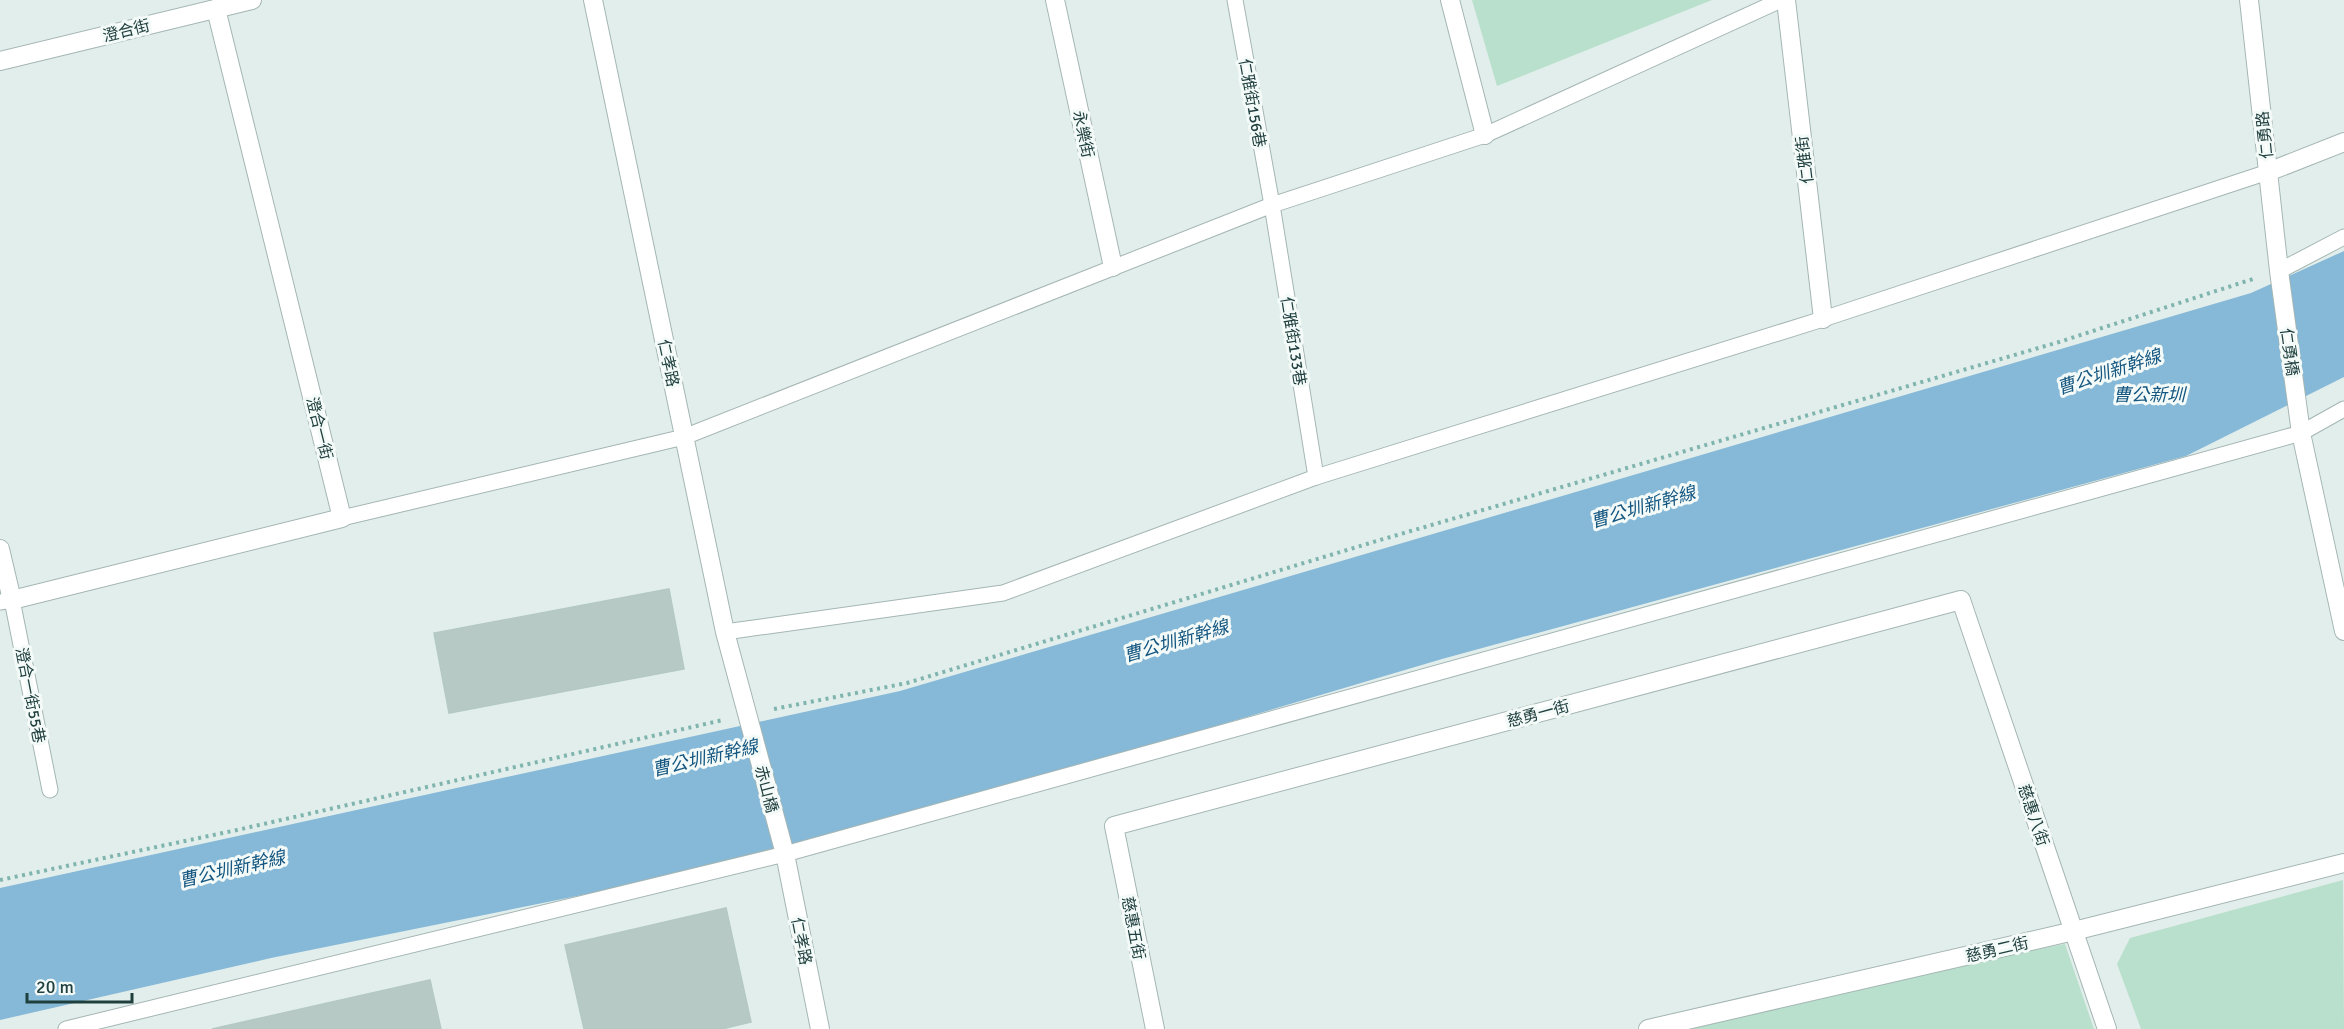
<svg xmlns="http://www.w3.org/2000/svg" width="2344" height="1029" font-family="Signika,'Noto Sans TC',sans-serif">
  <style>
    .green { fill: #b9e0cd }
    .water { fill: #86b8d7 }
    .building { fill: #b7c9c5; stroke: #b4c8c4; stroke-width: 1.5 }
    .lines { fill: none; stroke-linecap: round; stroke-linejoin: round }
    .service-casing { stroke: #a4b6b4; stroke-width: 17 }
    .minor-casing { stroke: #a4b6b4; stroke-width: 20 }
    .path { stroke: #80b4af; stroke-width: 4; stroke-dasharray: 3 4.5; stroke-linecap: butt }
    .service { stroke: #fff; stroke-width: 15 }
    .minor { stroke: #fff; stroke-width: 18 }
    .labels { text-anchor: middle; stroke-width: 6; stroke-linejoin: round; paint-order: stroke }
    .street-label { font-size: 16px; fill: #20403f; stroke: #f3faf8 }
    .water-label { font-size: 18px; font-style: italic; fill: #155781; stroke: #f3faf8 }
  </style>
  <rect width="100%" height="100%" fill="#e2eeeb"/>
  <g class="green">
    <polygon points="1472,0 1712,0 1497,86"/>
    <polygon points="2343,880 2344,1029 2141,1029 2117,964 2130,938"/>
    <polygon points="2065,944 2094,1029 1680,1029 1786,998"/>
  </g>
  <polygon class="water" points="2344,251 2344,377 2186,456 1442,659 785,854 271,958 0,1020 0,888 900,691 2251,293"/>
  <g class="building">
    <polygon points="669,589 684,669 449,713 434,633"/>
    <polygon points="726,908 751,1022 722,1029 584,1029 565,945"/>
    <polygon points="430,980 441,1029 212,1029"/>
  </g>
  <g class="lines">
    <defs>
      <g id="service">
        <polyline points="1235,0 1272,205 1316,477"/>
        <polyline points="2279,271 2344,237"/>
        <polyline points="342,518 684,437 1272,205 1485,135 1781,0"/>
        <polyline points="0,602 12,600 50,790"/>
        <polyline points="725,632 1003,593 1316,477 1823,319 2268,172"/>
        <polyline points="66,1029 785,854 2301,433 2344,409"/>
      </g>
      <g id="minor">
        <polyline points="593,0 725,632 785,854 820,1029"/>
        <polyline points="1055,0 1113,267"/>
        <polyline points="1450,0 1485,135"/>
        <polyline points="1786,0 1823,319"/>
        <polyline points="2249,0 2279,271 2301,433 2344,631"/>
        <polyline points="0,61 252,0"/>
        <polyline points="2268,172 2344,142"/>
        <polyline points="0,549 12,600 342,518 216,9"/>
        <polyline points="1155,1029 1114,826 1961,600 2107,1029"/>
        <polyline points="1648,1029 2074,931 2344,863"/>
      </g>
    </defs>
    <use href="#service" class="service-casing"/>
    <use href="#minor" class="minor-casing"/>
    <g class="path">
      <polyline points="774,709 907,683 1380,540 2059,342 2253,279"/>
      <polyline points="0,880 237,830 723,720"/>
    </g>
    <use href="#service" class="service"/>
    <use href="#minor" class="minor"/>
  </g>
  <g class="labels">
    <g class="street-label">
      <text transform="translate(126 30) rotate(-14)" y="6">澄合街</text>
      <text transform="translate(1253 103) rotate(80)" y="6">仁雅街156巷</text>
      <text transform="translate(1084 134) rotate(78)" y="6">永樂街</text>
      <text transform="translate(2264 135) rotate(-96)" y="6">仁勇路</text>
      <text transform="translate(1804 160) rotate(-97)" y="6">仁雅街</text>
      <text transform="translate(1294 341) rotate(81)" y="6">仁雅街133巷</text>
      <text transform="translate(2290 352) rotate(82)" y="6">仁勇橋</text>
      <text transform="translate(669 363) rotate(78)" y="6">仁孝路</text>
      <text transform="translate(320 428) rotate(76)" y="6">澄合一街</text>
      <text transform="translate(31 695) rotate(79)" y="6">澄合一街55巷</text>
      <text transform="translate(1538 713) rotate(-15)" y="6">慈勇一街</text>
      <text transform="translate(767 789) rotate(75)" y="6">赤山橋</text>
      <text transform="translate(2034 815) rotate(71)" y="6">慈惠八街</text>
      <text transform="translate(1134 928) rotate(79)" y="6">慈惠五街</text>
      <text transform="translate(802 941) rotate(79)" y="6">仁孝路</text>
      <text transform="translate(1997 949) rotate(-13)" y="6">慈勇二街</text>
    </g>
    <g class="water-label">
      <text transform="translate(2109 372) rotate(-18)" y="6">曹公圳新幹線</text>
      <text x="2149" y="401">曹公新圳</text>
      <text transform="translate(1643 507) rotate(-16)" y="6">曹公圳新幹線</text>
      <text transform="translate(1176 641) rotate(-16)" y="6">曹公圳新幹線</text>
      <text transform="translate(705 758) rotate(-13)" y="6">曹公圳新幹線</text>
      <text transform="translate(232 869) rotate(-13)" y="6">曹公圳新幹線</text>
    </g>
  </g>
  <path d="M27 993v9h105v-9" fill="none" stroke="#20403f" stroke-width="3"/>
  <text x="36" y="993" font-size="18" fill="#20403f" stroke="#f3faf8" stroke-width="4.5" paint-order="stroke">20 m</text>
</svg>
